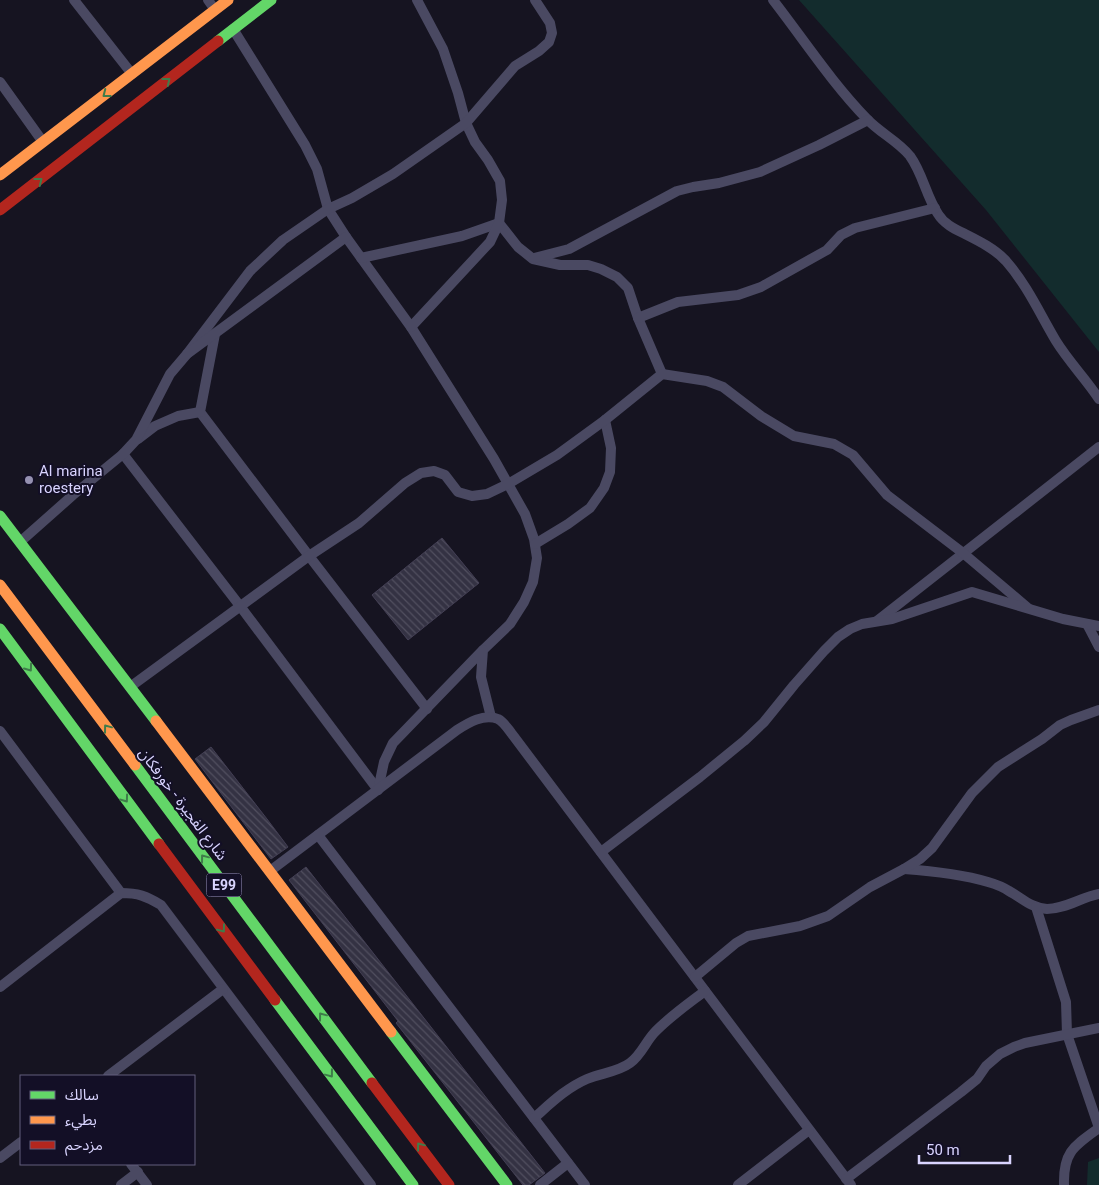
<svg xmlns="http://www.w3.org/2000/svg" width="1099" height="1185" font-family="Roboto,'Noto Sans Arabic',sans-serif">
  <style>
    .grass { fill: #132c2d }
    .building { fill: url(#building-back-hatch); stroke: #433f54 }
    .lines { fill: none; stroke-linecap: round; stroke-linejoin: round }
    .street { stroke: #4a4962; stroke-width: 10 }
    .fast { stroke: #63d668; stroke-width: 11 }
    .slow { stroke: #ff974d; stroke-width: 11 }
    .jam { stroke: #b3261e; stroke-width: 11 }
    .oneway { stroke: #3f7c4a }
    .poi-dot { fill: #9591b1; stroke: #130f26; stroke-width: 2 }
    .labels { text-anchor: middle; stroke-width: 4; stroke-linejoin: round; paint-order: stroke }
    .shield { fill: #130f26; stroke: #9e99be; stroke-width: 1 }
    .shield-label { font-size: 14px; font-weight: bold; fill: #d9d4ff }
    .poi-label { font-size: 15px; fill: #d9d4ff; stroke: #130f26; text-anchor: start }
    .street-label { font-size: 15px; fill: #d9d4ff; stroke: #130f26 }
  </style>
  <defs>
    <pattern id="building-back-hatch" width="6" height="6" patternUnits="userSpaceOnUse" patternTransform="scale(1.25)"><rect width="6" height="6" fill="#343243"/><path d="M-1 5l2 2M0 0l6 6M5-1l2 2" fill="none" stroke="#514f5f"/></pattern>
  </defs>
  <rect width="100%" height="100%" fill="#161421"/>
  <g class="grass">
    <polygon points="799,0 1099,0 1099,352 986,210"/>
    <polygon points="1099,1158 1099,1185 1087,1185 1088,1162"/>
  </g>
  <g class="building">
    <polygon points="442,538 479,583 408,640 372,595"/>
    <polygon points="211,747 267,819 288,847 271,859 195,759"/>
    <polygon points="306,867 545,1173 529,1185 523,1185 396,1023 398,1021 289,880"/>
  </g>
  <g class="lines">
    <g class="street">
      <polyline points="74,0 132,74"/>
      <polyline points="208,0 215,10"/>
      <path d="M773,0C804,40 832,83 867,119C880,133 898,141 910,156C923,174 926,196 938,214C944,224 955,229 965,234C979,241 995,249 1006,261C1027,285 1040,314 1056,341C1069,362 1086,379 1099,399"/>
      <polyline points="233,29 305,145 317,169 328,209 346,237 411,327 494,459 525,514 534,539 537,558 533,582 524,602 510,624 483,650 481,677 491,717"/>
      <polyline points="0,82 43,142"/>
      <polyline points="361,258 462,236 499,223 518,247 533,259 560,265 588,265 601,269 617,277 628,288 638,318 662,374"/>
      <polyline points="534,258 569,249 677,191 693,187 719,183 760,172 819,145 868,120"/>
      <polyline points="638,318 678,302 738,295 761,287 827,250 841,235 855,228 935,208"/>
      <polyline points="411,327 490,242 499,223 502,200 500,181 488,160 475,142 466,123 458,93 443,49 417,0"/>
      <polyline points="215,334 200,412 309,556 427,709"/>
      <polyline points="187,354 250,271 283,240 328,209 352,198 393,174 466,123 515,66 539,51 549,42 552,33 550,23 535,0"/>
      <polyline points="138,439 155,426 178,416 200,412"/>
      <polyline points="123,454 240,606 378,790"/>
      <polyline points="20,542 73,495 123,454 136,440 170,374 187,354 346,237"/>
      <polyline points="535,544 568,524 590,508 604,488 610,472 611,448 605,420"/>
      <polyline points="877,621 1099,447"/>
      <polyline points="1087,624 1099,647"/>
      <polyline points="130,687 309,556 359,523 405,483 421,473 434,471 445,475 458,492 472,496 487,494 508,484 557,455 605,420 662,374 707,381 723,387 761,416 794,436 834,444 853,455 887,495 963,553 1028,608"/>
      <polyline points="0,731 121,893"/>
      <polyline points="378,790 384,762 393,743 483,650"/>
      <polyline points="318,835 585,1185"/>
      <polyline points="601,852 700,777 744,741 764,722 794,685 824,651 838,637 850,629 862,624 892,619 972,592 1063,619 1099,626"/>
      <path d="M904,869C932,871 961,874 988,882C995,884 1003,887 1009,891C1022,898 1031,908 1047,909C1065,909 1082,897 1099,894"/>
      <path d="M270,871L457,730C468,723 484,713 498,719C504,722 508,729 512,734L851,1185"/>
      <polyline points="1036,907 1066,1002 1067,1034 1099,1128"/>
      <polyline points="695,977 736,943 748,936 800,926 828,916 870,887 904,869 920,859 932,848 972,793 998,767 1042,739 1060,725 1071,720 1099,710"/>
      <path d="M0,987L121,893C138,893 146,896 161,905L371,1185"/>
      <polyline points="108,1076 223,989"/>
      <path d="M534,1118C550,1104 566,1088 587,1079C601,1073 618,1072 630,1063C641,1055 645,1043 654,1033C669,1017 688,1004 705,991"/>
      <polyline points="0,1158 21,1142"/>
      <polyline points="131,1164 147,1185"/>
      <polyline points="846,1179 961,1092 977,1079 986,1066 1000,1054 1014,1047 1025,1043 1099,1028"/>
      <polyline points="121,1185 138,1172"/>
      <polyline points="540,1185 568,1163"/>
      <polyline points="738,1185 809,1130"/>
      <path d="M1064,1185C1063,1152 1074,1146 1099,1128"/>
    </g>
    <g class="fast">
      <polyline points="218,41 271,0"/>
      <polyline points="0,516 156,721"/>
      <polyline points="0,629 159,844"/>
      <polyline points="135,765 372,1083"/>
      <polyline points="275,1000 413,1185"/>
      <polyline points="391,1032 507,1185"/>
    </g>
    <g class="slow">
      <polyline points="0,175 228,0"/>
      <polyline points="0,585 135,765"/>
      <polyline points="156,721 391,1032"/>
    </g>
    <g class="jam">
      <polyline points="0,210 218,41"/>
      <polyline points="159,844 275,1000"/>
      <polyline points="372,1083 449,1185"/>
    </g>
  </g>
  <defs><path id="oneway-chevron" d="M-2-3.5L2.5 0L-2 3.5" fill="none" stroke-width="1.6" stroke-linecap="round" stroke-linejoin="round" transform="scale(1.25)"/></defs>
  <g class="oneway">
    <use href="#oneway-chevron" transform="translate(167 81) rotate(-38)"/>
    <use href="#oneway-chevron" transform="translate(106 94) rotate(142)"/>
    <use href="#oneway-chevron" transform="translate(39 181) rotate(-38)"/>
    <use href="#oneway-chevron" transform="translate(29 668) rotate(54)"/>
    <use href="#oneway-chevron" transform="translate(107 728) rotate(-127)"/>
    <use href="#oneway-chevron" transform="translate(125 799) rotate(54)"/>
    <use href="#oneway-chevron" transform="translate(204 858) rotate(-127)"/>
    <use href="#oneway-chevron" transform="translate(222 929) rotate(53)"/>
    <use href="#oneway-chevron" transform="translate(322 1016) rotate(-127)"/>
    <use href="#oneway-chevron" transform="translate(330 1074) rotate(53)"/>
    <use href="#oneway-chevron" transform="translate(420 1146) rotate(-127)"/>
  </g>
  <circle class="poi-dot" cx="29" cy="480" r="5"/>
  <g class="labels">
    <rect class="shield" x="206.5" y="873.5" width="35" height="23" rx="4"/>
    <g class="shield-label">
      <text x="224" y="890">E99</text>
    </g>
    <g class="poi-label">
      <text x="39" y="476">Al marina<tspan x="39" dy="17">roestery</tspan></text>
    </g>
    <g class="street-label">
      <text transform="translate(183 804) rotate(53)" y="5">شارع الفجيرة - خورفكان</text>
    </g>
  </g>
  <rect x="20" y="1075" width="175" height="90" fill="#130f26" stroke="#625e7d"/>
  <rect x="30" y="1091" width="25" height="8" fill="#63d668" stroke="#625e7d"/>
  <text x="65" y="1100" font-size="15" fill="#d9d4ff">سالك</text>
  <rect x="30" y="1116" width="25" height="8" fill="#ff974d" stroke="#625e7d"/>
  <text x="65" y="1125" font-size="15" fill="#d9d4ff">بطيء</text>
  <rect x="30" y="1141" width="25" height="8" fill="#b3261e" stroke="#625e7d"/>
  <text x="65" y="1150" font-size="15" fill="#d9d4ff">مزدحم</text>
  <path d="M919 1155v8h91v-8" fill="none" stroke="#d9d4ff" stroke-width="2.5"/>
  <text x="926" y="1155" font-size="15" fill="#d9d4ff" stroke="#130f26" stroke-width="4" paint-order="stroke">50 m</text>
</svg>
